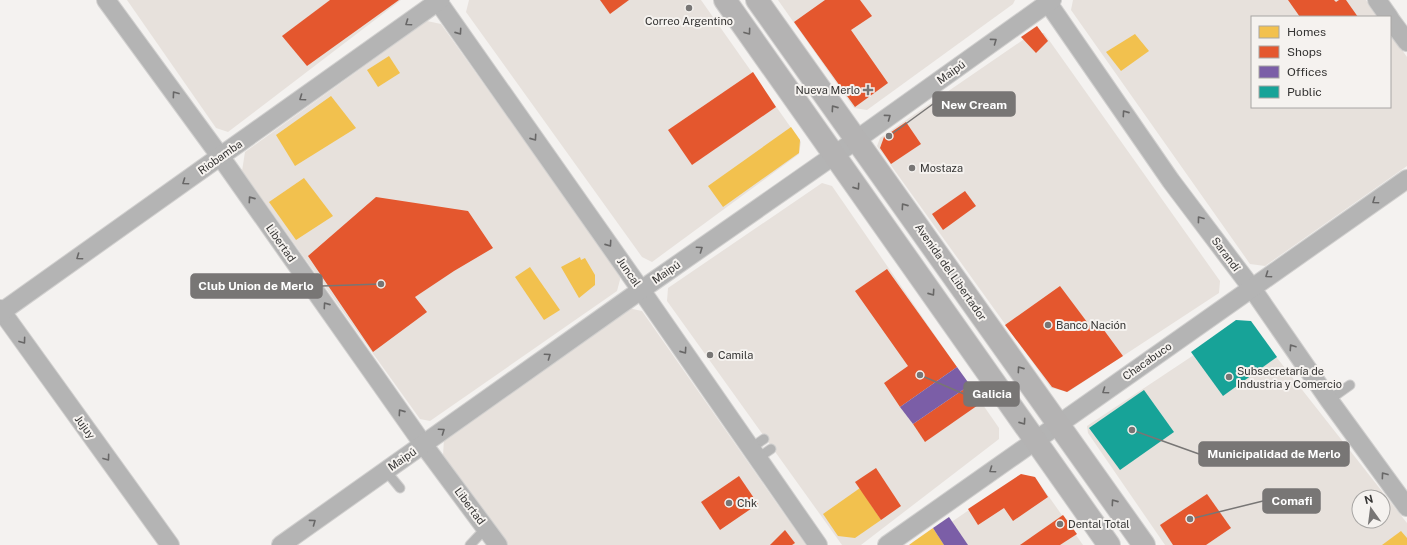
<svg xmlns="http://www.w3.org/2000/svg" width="1407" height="545" font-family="'Public Sans',sans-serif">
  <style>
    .built { fill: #e7e1dc; fill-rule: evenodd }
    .homes { fill: #f2c14e }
    .shops { fill: #e4572e }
    .offices { fill: #7b5ea7 }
    .public { fill: #17a398 }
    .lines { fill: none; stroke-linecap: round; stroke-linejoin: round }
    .lane-casing { stroke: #d1d0cf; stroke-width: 11 }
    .street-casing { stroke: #d1d0cf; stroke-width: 20 }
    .secondary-casing { stroke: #d1d0cf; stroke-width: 24 }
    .lane { stroke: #b4b4b4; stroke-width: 9 }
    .street { stroke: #b4b4b4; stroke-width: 18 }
    .secondary { stroke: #b4b3b3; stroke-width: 22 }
    .oneway { stroke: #686767 }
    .oneway2 { stroke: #686766 }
    .poi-dot { fill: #787675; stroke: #f5f2ef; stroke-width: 1.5 }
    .labels { text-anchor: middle; stroke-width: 4; stroke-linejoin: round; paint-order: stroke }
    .poi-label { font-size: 11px; fill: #353433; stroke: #f5f2ef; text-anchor: start }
    .street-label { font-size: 11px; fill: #353433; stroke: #f5f2ef }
    .leader { fill: none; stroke: #787675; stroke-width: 1.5 }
    .callout-dot { fill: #787675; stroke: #f5f2ef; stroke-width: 1.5 }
    .callout { fill: #787675; stroke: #787675; stroke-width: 1.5 }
    .callout-label { font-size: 12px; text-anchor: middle; font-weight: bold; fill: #fff }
  </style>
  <rect width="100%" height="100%" fill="#f4f2f0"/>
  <g class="built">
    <polygon points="127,0 401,0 228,132 216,128"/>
    <polygon points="469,0 701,0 801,142 799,154 652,262 642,257 466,12"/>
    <polygon points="778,0 1015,0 1013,4 867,110 854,108"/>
    <polygon points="1073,0 1366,0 1378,17 1252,17 1252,107 1390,107 1390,33 1407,57 1407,166 1265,266 1250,264 1071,10"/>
    <polygon points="427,21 441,24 621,276 617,291 430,421 420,419 242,171 245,152"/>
    <polygon points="1033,33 1044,33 1220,281 1219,293 1068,392 1051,388 877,146 880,138"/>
    <polygon points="822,183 832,186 999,428 999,439 861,545 842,545 667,301 668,288"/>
    <polygon points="628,308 642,311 806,545 507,545 443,456 444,438"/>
    <path d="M1242,323L1251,325L1407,523V545H1165L1088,433L1087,426ZM1359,497H1383V521H1359Z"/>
    <polygon points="1020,475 1035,477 1083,545 918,545"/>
  </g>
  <g class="homes">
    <polygon points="1135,34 1149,51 1121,71 1106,52"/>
    <polygon points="389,56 400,73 378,87 367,70"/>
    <polygon points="331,96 356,128 295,166 276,135"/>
    <polygon points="791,127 800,140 799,153 723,207 708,186"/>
    <polygon points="304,178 333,216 296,240 269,202"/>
    <polygon points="580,257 581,260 585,258 595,275 595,285 579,298 561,267"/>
    <polygon points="530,267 560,310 544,320 515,277"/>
    <polygon points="860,488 881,520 855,538 838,536 823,514"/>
    <polygon points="933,528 944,545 909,545 913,542"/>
    <polygon points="1401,531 1407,538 1407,545 1382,545"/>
  </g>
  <g class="shops">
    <polygon points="330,0 399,0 307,66 282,36"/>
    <polygon points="600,0 629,0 610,14"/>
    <polygon points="825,0 860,0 872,16 851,30 888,83 855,107 794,22"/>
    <polygon points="1288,0 1334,0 1336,2 1339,0 1346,0 1358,17 1300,17"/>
    <polygon points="1037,26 1048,41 1036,53 1021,37"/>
    <polygon points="753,72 776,107 692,165 668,130"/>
    <polygon points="906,122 921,144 891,164 880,148 884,137"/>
    <polygon points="965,191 976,206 943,230 932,214"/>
    <polygon points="376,197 468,211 493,248 454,271 415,297 427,312 373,352 308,256"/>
    <polygon points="887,269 957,367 900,407 884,383 908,366 855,291"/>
    <polygon points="1060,286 1090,326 1098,322 1123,356 1067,392 1052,387 1005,325"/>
    <polygon points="970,385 981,403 925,442 913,424"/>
    <polygon points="876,468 901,506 881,520 855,482"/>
    <polygon points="1021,474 1035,477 1048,497 1013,521 1004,508 978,525 968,509"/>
    <polygon points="739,476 758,504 720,530 701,502"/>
    <polygon points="1207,494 1231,528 1206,545 1173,545 1160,525"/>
    <polygon points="1063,515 1077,534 1060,545 1020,545"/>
    <polygon points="785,530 795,543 792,545 770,545"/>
  </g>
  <g class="offices">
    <polygon points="957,367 970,385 913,424 900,407"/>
    <polygon points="949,517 968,545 944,545 933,528"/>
  </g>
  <g class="public">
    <polygon points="1236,320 1251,321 1277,357 1223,396 1191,352"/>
    <polygon points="1144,390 1174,432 1120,470 1089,428"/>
  </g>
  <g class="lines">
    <defs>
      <g id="lane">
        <polyline points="1329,400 1350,385"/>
        <polyline points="751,448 764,439"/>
        <polyline points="758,458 771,449"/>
        <polyline points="386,471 400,488"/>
        <polyline points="470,545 486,528"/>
      </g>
      <g id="street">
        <polyline points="106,0 220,156 423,444 498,545"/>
        <polyline points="437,0 641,290 818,545"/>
        <polyline points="1046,0 1171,181 1251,287 1329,400 1407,507"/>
        <polyline points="1377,0 1389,17"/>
        <polyline points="1390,19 1407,42"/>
        <polyline points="0,309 170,545"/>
        <polyline points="0,313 440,0"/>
        <polyline points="281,545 641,290 856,140 1052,0"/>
        <polyline points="887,545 1407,179"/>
      </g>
      <g id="secondary">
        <polyline points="725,0 1109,545"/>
        <polyline points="757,0 1144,545"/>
      </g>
    </defs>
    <use href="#lane" class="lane-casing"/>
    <use href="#street" class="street-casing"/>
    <use href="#secondary" class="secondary-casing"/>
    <use href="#lane" class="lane"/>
    <use href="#street" class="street"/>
    <use href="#secondary" class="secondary"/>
  </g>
  <defs><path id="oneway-chevron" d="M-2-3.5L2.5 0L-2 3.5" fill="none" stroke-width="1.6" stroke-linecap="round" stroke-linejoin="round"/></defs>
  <g class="oneway">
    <use href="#oneway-chevron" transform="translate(408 23) rotate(145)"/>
    <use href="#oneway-chevron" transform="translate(459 32) rotate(55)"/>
    <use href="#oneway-chevron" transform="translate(994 41) rotate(-36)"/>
    <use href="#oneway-chevron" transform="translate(175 94) rotate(-126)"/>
    <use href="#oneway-chevron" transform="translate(302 98) rotate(145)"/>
    <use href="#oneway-chevron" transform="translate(1125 113) rotate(-125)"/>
    <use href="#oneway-chevron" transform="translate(888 117) rotate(-36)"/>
    <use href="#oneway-chevron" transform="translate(534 138) rotate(55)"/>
    <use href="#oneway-chevron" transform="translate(185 182) rotate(145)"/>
    <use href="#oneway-chevron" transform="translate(251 199) rotate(-125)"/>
    <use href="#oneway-chevron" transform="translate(1375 201) rotate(145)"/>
    <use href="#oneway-chevron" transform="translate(1200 219) rotate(-127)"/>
    <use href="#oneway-chevron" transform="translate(609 244) rotate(55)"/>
    <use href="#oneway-chevron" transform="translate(700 249) rotate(-35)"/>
    <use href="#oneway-chevron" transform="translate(79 257) rotate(145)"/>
    <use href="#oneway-chevron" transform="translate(1268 275) rotate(145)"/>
    <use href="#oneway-chevron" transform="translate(326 305) rotate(-125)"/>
    <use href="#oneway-chevron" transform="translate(23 341) rotate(54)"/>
    <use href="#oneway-chevron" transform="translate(1292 347) rotate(-124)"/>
    <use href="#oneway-chevron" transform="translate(684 351) rotate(55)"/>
    <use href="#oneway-chevron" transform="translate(548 356) rotate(-35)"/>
    <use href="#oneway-chevron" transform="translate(1105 391) rotate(145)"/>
    <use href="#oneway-chevron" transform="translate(401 412) rotate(-125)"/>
    <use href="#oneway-chevron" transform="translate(442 431) rotate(-35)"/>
    <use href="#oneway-chevron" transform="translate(107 458) rotate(54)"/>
    <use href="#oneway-chevron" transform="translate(992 470) rotate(145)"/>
    <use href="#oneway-chevron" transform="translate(1384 475) rotate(-126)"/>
    <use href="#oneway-chevron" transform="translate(313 522) rotate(-36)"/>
  </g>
  <g class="oneway2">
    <use href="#oneway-chevron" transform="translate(748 32) rotate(54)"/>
    <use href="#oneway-chevron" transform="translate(834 108) rotate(-125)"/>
    <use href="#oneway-chevron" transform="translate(857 187) rotate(55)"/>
    <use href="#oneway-chevron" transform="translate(904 206) rotate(-125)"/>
    <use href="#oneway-chevron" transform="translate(932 293) rotate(55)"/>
    <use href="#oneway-chevron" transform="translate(1020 369) rotate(-125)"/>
    <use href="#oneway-chevron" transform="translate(1023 422) rotate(55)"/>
    <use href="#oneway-chevron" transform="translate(1114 502) rotate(-125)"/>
  </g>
  <g class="poi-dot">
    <circle cx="689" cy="8" r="4"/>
    <path d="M866 84h4v4h4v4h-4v4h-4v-4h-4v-4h4z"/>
    <circle cx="912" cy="168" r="4"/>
    <circle cx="1048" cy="325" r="4"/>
    <circle cx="710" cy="355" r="4"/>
    <circle cx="1229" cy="377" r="4"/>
    <circle cx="729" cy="503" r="4"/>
    <circle cx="1060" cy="524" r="4"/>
  </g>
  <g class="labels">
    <g class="poi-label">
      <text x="689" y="25" text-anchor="middle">Correo Argentino</text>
      <text x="860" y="94" text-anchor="end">Nueva Merlo</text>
      <text x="920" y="172">Mostaza</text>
      <text x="1056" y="329">Banco Nación</text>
      <text x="718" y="359">Camila</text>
      <text x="1237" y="375">Subsecretaría de<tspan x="1237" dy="13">Industria y Comercio</tspan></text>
      <text x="737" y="507">Chk</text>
      <text x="1068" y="528">Dental Total</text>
    </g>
    <g class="street-label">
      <text transform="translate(951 72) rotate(-36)" y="4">Maipú</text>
      <text transform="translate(220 157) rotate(-35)" y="4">Riobamba</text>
      <text transform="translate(281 243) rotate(55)" y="4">Libertad</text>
      <text transform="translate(1226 254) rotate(53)" y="4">Sarandí</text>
      <text transform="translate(629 272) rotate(55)" y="4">Juncal</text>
      <text transform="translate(666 272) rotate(-35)" y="4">Maipú</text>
      <text transform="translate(951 272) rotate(55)" y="4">Avenida del Libertador</text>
      <text transform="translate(1147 361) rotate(-35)" y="4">Chacabuco</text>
      <text transform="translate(85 427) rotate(54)" y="4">Jujuy</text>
      <text transform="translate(402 459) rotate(-35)" y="4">Maipú</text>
      <text transform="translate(470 506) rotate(53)" y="4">Libertad</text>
    </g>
  </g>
  <path class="leader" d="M889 136L933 104M381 284L322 286M920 375L964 394M1132 430L1199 454M1190 519L1263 501"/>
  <g class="callout-dot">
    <circle cx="889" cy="136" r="4"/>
    <circle cx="381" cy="284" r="4"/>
    <circle cx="920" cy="375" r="4"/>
    <circle cx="1132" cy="430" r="4"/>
    <circle cx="1190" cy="519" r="4"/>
  </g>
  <g class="callout">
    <rect x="933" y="92" width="82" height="24" rx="4"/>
    <rect x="191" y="274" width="131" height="24" rx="4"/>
    <rect x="964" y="382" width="55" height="24" rx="4"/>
    <rect x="1199" y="442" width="150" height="24" rx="4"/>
    <rect x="1263" y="489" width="57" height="24" rx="4"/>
  </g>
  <g class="callout-label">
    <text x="974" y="109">New Cream</text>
    <text x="256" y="290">Club Union de Merlo</text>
    <text x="992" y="398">Galicia</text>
    <text x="1274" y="458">Municipalidad de Merlo</text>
    <text x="1292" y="505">Comafi</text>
  </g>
  <rect x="1251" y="16" width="140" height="92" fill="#f5f2ef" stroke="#a8a6a4"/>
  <rect x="1259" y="26" width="20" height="12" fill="#f2c14e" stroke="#a8a6a4"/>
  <text x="1287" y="36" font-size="12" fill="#353433">Homes</text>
  <rect x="1259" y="46" width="20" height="12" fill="#e4572e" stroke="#a8a6a4"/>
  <text x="1287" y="56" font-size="12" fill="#353433">Shops</text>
  <rect x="1259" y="66" width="20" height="12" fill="#7b5ea7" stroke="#a8a6a4"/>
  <text x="1287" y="76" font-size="12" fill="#353433">Offices</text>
  <rect x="1259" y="86" width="20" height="12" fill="#17a398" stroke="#a8a6a4"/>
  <text x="1287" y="96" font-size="12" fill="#353433">Public</text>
  <g transform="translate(1371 509) rotate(346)"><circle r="19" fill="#f5f2ef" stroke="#a8a6a4"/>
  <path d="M0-3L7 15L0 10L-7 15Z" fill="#787675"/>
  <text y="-6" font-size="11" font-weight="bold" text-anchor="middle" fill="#353433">N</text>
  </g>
</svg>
